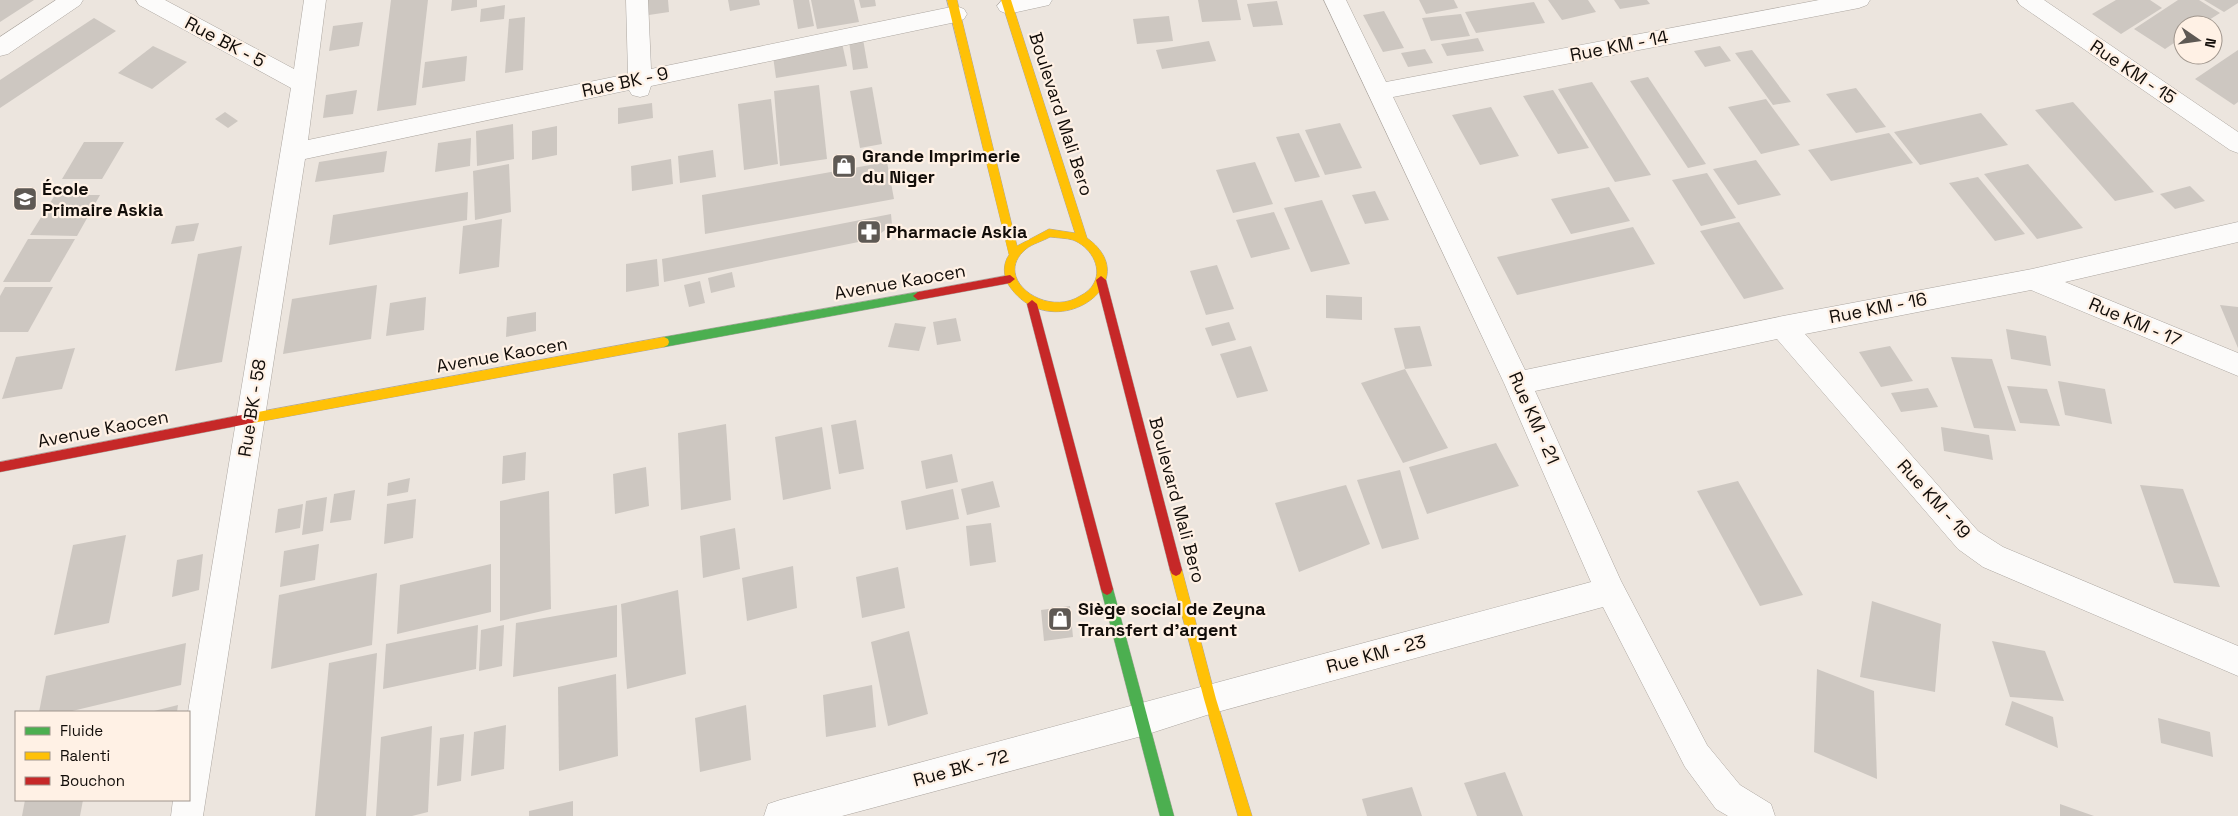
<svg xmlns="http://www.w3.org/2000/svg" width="2238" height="816" font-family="'Space Grotesk',sans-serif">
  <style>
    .building { fill: #cdc7c1 }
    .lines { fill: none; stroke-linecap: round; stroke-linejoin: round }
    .street-casing { stroke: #aca6a0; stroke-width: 1 }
    .fast-casing { stroke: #aca6a0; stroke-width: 1 }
    .slow-casing { stroke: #aca6a0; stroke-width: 1 }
    .jam-casing { stroke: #aca6a0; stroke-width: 1 }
    .street { fill: #fcfbfa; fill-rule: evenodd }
    .fast { fill: #4caf50; fill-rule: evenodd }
    .slow { fill: #ffc107; fill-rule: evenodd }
    .jam { fill: #c62828; fill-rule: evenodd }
    .labels { text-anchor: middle; stroke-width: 4.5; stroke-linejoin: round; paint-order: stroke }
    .street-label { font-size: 18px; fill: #120d09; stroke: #fff1e5 }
    .poi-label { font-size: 18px; font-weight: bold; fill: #120d09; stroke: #fff1e5; text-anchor: start }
  </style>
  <rect width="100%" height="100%" fill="#ece5de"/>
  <g class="building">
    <polygon points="0,0 34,0 0,22"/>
    <polygon points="391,0 428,0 416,105 377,111"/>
    <polygon points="452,0 477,0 477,7 451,11"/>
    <polygon points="641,0 668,0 669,12 642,16"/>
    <polygon points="728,0 759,0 760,5 730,11"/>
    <polygon points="793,0 809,0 814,26 798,29"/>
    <polygon points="811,0 854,0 859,22 817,29"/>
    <polygon points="859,0 875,0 876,6 861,8"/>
    <polygon points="1198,0 1237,0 1241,20 1202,22"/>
    <polygon points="1419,0 1454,0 1458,8 1426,14"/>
    <polygon points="1548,0 1588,0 1596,12 1562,20"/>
    <polygon points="1614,0 1647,0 1650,4 1620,9"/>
    <polygon points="2116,0 2150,0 2162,8 2121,34 2092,14"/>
    <polygon points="2178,0 2199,0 2220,13 2201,25 2183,25 2183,37 2165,49 2134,29"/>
    <polygon points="2204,0 2238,0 2238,3 2224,12"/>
    <polygon points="1277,1 1283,25 1253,27 1247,4"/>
    <polygon points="1534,2 1545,23 1476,33 1465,12"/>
    <polygon points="505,5 504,19 480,22 481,9"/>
    <polygon points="1384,11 1404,48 1383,52 1363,15"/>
    <polygon points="1461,14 1470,36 1431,41 1422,18"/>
    <polygon points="1169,16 1173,41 1137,44 1133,19"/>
    <polygon points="525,17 523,70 505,73 509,19"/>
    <polygon points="94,18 116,31 0,108 0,80"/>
    <polygon points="363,22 359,46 329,51 333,26"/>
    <polygon points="1478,38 1484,51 1447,56 1441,44"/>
    <polygon points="863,39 868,68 853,70 849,41"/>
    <polygon points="1209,41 1216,61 1162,69 1156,50"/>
    <polygon points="842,43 847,66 776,78 773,56"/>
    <polygon points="153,46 187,62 152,89 118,73"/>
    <polygon points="1720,46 1731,61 1705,67 1694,51"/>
    <polygon points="1425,49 1433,63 1408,67 1401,53"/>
    <polygon points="1752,50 1791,102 1773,105 1735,53"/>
    <polygon points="2238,50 2238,102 2234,105 2195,79"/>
    <polygon points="467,56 465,81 422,88 425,62"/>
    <polygon points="1648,77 1706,164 1688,168 1630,81"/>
    <polygon points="1592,82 1651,175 1615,182 1558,89"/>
    <polygon points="819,85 827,159 780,166 774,91"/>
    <polygon points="872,87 882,144 860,148 850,91"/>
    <polygon points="1856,88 1886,127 1856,133 1826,94"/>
    <polygon points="357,90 353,114 323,118 326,95"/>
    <polygon points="1553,90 1589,148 1558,154 1523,96"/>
    <polygon points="771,99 778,164 744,170 738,104"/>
    <polygon points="1766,99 1800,145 1761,154 1728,107"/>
    <polygon points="2073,102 2154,192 2115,201 2035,110"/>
    <polygon points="652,103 653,118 618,124 618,108"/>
    <polygon points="1491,107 1519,156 1480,165 1452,115"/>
    <polygon points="225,112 238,121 228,128 215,119"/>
    <polygon points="1981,113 2008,145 1920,165 1894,132"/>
    <polygon points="1340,123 1362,168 1325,175 1305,130"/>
    <polygon points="513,124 514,159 477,166 476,131"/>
    <polygon points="557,126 557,155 532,160 532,131"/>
    <polygon points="1299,133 1320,177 1295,182 1276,137"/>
    <polygon points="1889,133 1913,163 1831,181 1808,150"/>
    <polygon points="471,138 470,166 435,172 438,143"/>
    <polygon points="84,142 124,142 102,179 62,179"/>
    <polygon points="713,150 716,177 680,183 678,156"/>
    <polygon points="387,151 384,172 315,182 319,162"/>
    <polygon points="671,159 673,184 632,191 631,166"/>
    <polygon points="1756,160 1781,195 1738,205 1713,169"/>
    <polygon points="887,162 894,199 705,234 702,195"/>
    <polygon points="1255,162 1273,204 1233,213 1216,170"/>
    <polygon points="509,164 511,212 475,220 473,171"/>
    <polygon points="2028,164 2083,228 2037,239 1984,174"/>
    <polygon points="1707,173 1736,218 1701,226 1672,180"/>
    <polygon points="1978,177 2025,234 1995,241 1949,183"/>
    <polygon points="2190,186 2205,201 2175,209 2160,194"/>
    <polygon points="1609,187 1630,221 1571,234 1551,199"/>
    <polygon points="1375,191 1389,220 1365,224 1352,195"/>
    <polygon points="468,192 467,220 329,245 333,215"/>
    <polygon points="55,195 100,195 77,236 30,235"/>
    <polygon points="1322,200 1350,264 1311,272 1284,208"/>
    <polygon points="1274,212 1290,249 1251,258 1236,220"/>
    <polygon points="891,214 892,225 873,239 664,282 662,259"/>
    <polygon points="502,219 499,267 459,274 463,226"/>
    <polygon points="1739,222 1784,289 1744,299 1700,231"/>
    <polygon points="199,223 194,241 171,244 176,226"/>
    <polygon points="1633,227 1655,264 1517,295 1497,257"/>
    <polygon points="28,239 75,239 50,282 3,282"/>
    <polygon points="242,246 222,362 175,371 198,254"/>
    <polygon points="657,259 659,286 626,292 626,264"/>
    <polygon points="1217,265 1234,309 1206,315 1190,271"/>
    <polygon points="732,272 735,287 711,293 708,278"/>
    <polygon points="700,281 705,303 689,307 684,285"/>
    <polygon points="377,285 371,339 283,354 292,299"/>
    <polygon points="5,287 53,287 28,332 0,332 0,296"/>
    <polygon points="1326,295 1362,297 1362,320 1326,318"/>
    <polygon points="426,297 424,330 386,336 390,303"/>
    <polygon points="2220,305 2238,307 2238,348"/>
    <polygon points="536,312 536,331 506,337 507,317"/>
    <polygon points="956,318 961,341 937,345 933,322"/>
    <polygon points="1229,322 1236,340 1212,346 1205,328"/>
    <polygon points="895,323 926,327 919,351 888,347"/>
    <polygon points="1420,326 1432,366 1405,369 1448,448 1403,463 1361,383 1405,369 1394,328"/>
    <polygon points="2006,329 2046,336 2051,366 2011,359"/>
    <polygon points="1251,346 1268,391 1237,398 1220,354"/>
    <polygon points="1890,346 1913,381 1881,387 1859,352"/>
    <polygon points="75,348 62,389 2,399 16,357"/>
    <polygon points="1951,357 1992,359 2016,431 1974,428"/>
    <polygon points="2058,381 2105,389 2112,424 2065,415"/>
    <polygon points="2007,386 2047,389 2060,426 2020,423"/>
    <polygon points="1928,388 1938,407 1901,412 1891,393"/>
    <polygon points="856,420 864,469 839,474 831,425"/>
    <polygon points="726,424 731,500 681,510 678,433"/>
    <polygon points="822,427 831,489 783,500 775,437"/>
    <polygon points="1941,427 1989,435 1993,460 1944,451"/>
    <polygon points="1496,443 1519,486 1427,514 1409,467"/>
    <polygon points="526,452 525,480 502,484 503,456"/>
    <polygon points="952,454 958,482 926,489 921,461"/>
    <polygon points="646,467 649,506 615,514 613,474"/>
    <polygon points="1400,470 1419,539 1382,549 1357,480"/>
    <polygon points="410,478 408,492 387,496 388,483"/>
    <polygon points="993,481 1000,507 967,515 961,489"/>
    <polygon points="1738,481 1803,595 1760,606 1697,491"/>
    <polygon points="1346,485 1370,544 1299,572 1275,503"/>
    <polygon points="2140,485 2183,489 2220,587 2174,583"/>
    <polygon points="953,489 959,519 906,530 901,501"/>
    <polygon points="355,490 351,520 330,523 334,494"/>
    <polygon points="549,491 551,609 500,621 500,501"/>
    <polygon points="327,497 323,531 302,535 306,501"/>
    <polygon points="416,499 413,538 384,544 387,504"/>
    <polygon points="303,504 300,528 275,533 278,509"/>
    <polygon points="991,523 996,562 970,566 966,526"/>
    <polygon points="735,528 740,569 703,578 700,536"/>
    <polygon points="126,535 109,623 54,635 73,545"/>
    <polygon points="319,544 315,580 280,587 284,551"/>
    <polygon points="203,554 199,590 172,597 177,560"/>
    <polygon points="491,564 491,612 397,634 400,585"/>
    <polygon points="793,566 797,608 747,621 742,578"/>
    <polygon points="898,567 905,608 862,618 856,577"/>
    <polygon points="377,573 372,645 271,669 279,595"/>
    <polygon points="678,590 686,674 627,689 621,604"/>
    <polygon points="1872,601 1941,624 1935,692 1860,677"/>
    <polygon points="617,605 617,657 513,677 516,623"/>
    <polygon points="1070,606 1073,637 1044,641 1041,610"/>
    <polygon points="478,625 476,669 383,689 386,644"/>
    <polygon points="504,625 502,666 479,671 481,630"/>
    <polygon points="909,631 928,714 888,726 871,642"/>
    <polygon points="1992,641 2045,651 2064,701 2010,697"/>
    <polygon points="186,643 181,685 68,712 39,712 46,676"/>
    <polygon points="377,653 366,816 315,816 329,663"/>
    <polygon points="1817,669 1874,691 1877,779 1814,752"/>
    <polygon points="616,674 618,756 559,771 558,687"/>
    <polygon points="872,685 876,727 826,737 823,695"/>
    <polygon points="2012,701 2053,717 2058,748 2005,725"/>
    <polygon points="178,705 177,712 150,712"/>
    <polygon points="746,705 751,760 700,772 695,718"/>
    <polygon points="2158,718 2210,732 2213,757 2161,743"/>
    <polygon points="506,725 504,769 471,776 474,732"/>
    <polygon points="432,726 428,812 412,816 376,816 381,737"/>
    <polygon points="464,734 461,781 437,786 440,738"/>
    <polygon points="1505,772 1523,816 1477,816 1464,783"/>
    <polygon points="1412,787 1422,816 1367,816 1362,799"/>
    <polygon points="25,800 83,800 80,816 22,816"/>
    <polygon points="573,801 573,816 529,816 529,811"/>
    <polygon points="2060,804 2094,816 2060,816"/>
  </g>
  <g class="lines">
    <defs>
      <g id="street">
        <polygon points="56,0 83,0 80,5 8,54 0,56 0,37"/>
        <polygon points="136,0 165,0 294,69 304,0 326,0 308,140 628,74 626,0 648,0 651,69 956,6 964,9 967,14 964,19 956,22 651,86 648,95 640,97 632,95 629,90 305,159 203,816 171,816 173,800 189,800 188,712 291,88 139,5"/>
        <polygon points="1002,0 1052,0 1049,5 1008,14 1000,11 997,6"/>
        <path d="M1324,0H1346L1386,82L1819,0H1870L1867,5L1859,8L1393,97L1525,370L1783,316L2032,269L2238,222V242L2065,282L2238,353V376L2031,290L1805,334L1978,531L2003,547L2238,646V676L1983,567L1958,549L1777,339L1535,391L1621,581L1707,745L1740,785L1771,804L1775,816H1728L1716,809L1685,767L1603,607L1210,714L1142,736L842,816H764L768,804L780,800C1051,728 1321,654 1591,582L1504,383Z"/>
        <polygon points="2017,0 2044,0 2238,132 2238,153 2230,150 2020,5"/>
      </g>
      <g id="fast">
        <polygon points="918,292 923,296 918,300 664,347 660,345 659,342 660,339 664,337"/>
        <polygon points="1107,583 1111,585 1113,589 1174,816 1160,816 1101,589 1103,585"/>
      </g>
      <g id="slow">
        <path d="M947,0H957L1017,246L1049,229L1075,233L1001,0H1011L1087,238C1150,283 1050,350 1008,284C1003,275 1003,263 1009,255ZM1050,237C1058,238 1066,238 1073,240C1089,246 1103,266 1094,283C1091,289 1086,293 1080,296C1046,318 991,278 1026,249C1032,244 1043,241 1050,237Z"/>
        <polygon points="664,337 668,339 669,342 668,345 664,347 252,423 248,421 246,418 248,415 252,413"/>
        <polygon points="1176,564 1180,566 1182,570 1216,699 1252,816 1238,816 1204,699 1170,570 1172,566"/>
      </g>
      <g id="jam">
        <polygon points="1010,275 1015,279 1010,283 918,300 913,296 918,292"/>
        <polygon points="1101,276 1106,280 1182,570 1180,574 1176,576 1172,574 1170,570 1096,280"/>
        <polygon points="1032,300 1037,304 1113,589 1111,593 1107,595 1103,593 1101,589 1027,304"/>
        <polygon points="252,413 256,415 258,418 256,421 252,423 0,472 0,462"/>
      </g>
    </defs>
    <use href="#street" class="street-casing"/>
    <use href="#fast" class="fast-casing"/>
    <use href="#slow" class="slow-casing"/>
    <use href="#jam" class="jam-casing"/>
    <use href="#street" class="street"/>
    <use href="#fast" class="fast"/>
    <use href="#slow" class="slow"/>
    <use href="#jam" class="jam"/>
  </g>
  <defs>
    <symbol id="shop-square" viewBox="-11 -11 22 22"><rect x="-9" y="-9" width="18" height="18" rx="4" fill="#5e5954" stroke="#fff1e5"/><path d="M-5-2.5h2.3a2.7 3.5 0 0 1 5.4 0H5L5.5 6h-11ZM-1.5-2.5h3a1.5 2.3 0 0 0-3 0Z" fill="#fff"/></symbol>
    <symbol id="school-square" viewBox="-11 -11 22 22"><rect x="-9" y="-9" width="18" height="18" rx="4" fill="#5e5954" stroke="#fff1e5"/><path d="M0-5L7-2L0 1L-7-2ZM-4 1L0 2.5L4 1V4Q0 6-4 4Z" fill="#fff"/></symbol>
    <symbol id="pharmacy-square" viewBox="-11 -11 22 22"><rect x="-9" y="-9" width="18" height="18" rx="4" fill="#5e5954" stroke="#fff1e5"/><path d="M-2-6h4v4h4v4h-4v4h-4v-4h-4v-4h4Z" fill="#fff"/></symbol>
  </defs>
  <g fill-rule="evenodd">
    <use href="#shop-square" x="830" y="152" width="28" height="28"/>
    <use href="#school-square" x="11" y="185" width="28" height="28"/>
    <use href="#pharmacy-square" x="855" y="218" width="28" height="28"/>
    <use href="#shop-square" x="1046" y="605" width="28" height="28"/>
  </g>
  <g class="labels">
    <g class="street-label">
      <text transform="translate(225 42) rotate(28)" y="6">Rue BK - 5</text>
      <text transform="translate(1619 46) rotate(-11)" y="6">Rue KM - 14</text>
      <text transform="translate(2133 72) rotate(34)" y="6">Rue KM - 15</text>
      <text transform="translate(625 82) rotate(-12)" y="6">Rue BK - 9</text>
      <text transform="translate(1061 114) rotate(72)" y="6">Boulevard Mali Bero</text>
      <text transform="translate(900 282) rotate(-10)" y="6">Avenue Kaocen</text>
      <text transform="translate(1878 308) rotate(-11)" y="6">Rue KM - 16</text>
      <text transform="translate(2135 322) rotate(23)" y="6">Rue KM - 17</text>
      <text transform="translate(502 355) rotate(-10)" y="6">Avenue Kaocen</text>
      <text transform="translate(252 408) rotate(-81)" y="6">Rue BK - 58</text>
      <text transform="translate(1534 418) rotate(66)" y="6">Rue KM - 21</text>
      <text transform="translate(103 429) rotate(-11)" y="6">Avenue Kaocen</text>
      <text transform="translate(1934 499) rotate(48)" y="6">Rue KM - 19</text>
      <text transform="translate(1177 500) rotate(75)" y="6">Boulevard Mali Bero</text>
      <text transform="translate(1376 654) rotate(-15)" y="6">Rue KM - 23</text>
      <text transform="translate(961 768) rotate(-15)" y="6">Rue BK - 72</text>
    </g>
    <g class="poi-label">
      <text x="862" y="162">Grande Imprimerie<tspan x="862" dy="21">du Niger</tspan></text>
      <text x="42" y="195">École<tspan x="42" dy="21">Primaire Askia</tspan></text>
      <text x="886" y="238">Pharmacie Askia</text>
      <text x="1078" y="615">Siège social de Zeyna<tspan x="1078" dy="21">Transfert d'argent</tspan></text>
    </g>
  </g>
  <rect x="15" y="711" width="175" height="90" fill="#fff1e5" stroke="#a0968d"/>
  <rect x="25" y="727" width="25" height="8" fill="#4caf50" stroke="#a0968d"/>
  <text x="60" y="736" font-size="15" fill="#120d09">Fluide</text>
  <rect x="25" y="752" width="25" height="8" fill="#ffc107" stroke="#a0968d"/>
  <text x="60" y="761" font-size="15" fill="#120d09">Ralenti</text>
  <rect x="25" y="777" width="25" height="8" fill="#c62828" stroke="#a0968d"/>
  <text x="60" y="786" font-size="15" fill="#120d09">Bouchon</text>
  <g transform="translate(2198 40) rotate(103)"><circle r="24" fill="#fff1e5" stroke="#a0968d"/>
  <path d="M0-4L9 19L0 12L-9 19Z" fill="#5e5954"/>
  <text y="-8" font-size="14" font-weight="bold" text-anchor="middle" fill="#120d09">N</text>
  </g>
</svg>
